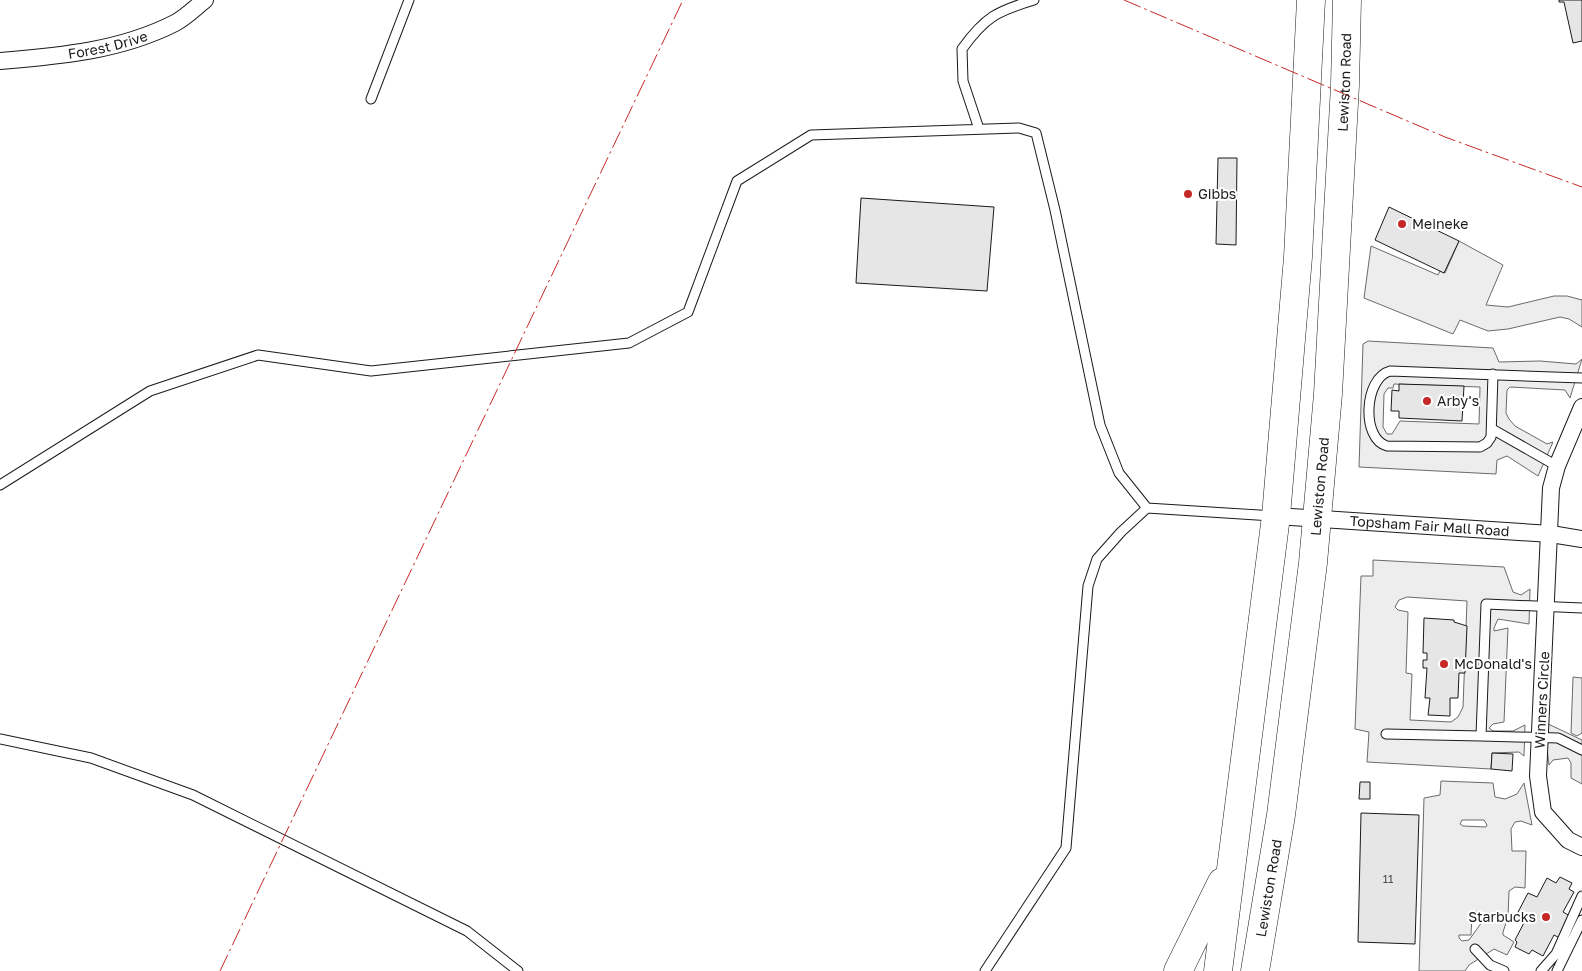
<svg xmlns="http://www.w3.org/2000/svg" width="1582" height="971" font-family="'Golos Text',sans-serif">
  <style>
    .built { fill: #ededed; stroke: #6a6a6a; fill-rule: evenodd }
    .building { fill: #e6e6e6; stroke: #1a1a1a }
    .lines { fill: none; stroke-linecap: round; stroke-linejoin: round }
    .lane-casing { stroke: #1a1a1a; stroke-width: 11 }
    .street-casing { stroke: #1a1a1a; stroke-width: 18 }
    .highway-casing { stroke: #1a1a1a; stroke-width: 29 }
    .lane { stroke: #fff; stroke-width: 9 }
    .street { stroke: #fff; stroke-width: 16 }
    .highway { stroke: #fff; stroke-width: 28 }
    .power { stroke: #c62828; stroke-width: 1; stroke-dasharray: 18 4 2.5 4; stroke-linecap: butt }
    .poi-dot { fill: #c62828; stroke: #fff; stroke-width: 2 }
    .labels { text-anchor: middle; stroke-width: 4; stroke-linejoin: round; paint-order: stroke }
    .number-label { font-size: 11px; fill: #4d4d4d }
    .street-label { font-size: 14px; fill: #1a1a1a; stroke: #fff }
    .poi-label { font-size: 14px; fill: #1a1a1a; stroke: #fff; text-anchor: start }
  </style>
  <rect width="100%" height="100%" fill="#fff"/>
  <!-- built -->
  <path class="built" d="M1459,241L1503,265L1486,305L1508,307L1554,296H1567L1582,300V327L1569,319L1560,317L1508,329L1488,331L1460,320L1453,334L1364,298L1371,246L1438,275L1440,271L1445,273Z
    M1368,341L1493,348L1499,362L1540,361L1576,364L1582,359L1570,398L1565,390L1510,387L1507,390L1506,413L1509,419L1515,426L1547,444L1553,442L1538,476L1507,456L1497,460L1496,474L1359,467L1363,344ZM1394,384L1480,387L1479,424L1400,421L1392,434H1387L1383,427L1384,394L1388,388H1393Z
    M1373,560L1504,567L1513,592L1521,595L1530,589L1529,624L1498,619L1494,628V631L1508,628L1504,722L1493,724L1489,728L1493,731H1513L1525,725L1524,756L1519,752L1492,753L1491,769L1367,762L1369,732L1355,729L1361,576H1373ZM1407,597L1467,601L1463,707L1458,717L1451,722L1410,720L1412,674L1406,673L1408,612L1398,610L1395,607L1399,600Z
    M1573,677L1582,678V733L1577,736L1571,733Z
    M1544,722L1582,740V784L1571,778V763L1568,758L1553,760L1549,765Z
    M1441,781L1493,783L1495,797L1505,799L1517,794L1524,783L1532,825L1521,821L1515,822L1511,829L1512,851H1526L1525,888L1515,887L1509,891L1508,917L1503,932V935L1514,942L1507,955L1494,949L1469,965L1465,971H1419L1424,798L1440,795ZM1462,820H1484L1487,825L1486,827L1463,826L1460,824ZM1476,911L1483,915L1482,922L1469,940L1462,941L1459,938V935H1471L1472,914Z"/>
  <!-- building -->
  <path class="building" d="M1559,0H1582V41L1573,43L1564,2H1559Z
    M1218,158H1237L1236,245L1216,244Z
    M861,198L994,207L987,291L856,283Z
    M1389,207L1459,241L1444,273L1375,240Z
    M1399,384L1464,386L1462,421L1399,418V411H1391L1392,390L1399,391Z
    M1424,618L1454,620V622L1467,626L1465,673H1459L1458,698H1450V716L1428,715L1430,698H1425L1427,668H1423V660H1427V653H1423Z
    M1492,753L1513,754L1512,771L1491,769Z
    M1360,782H1370V799H1359Z
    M1361,813L1419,815L1415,944L1358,942Z
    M1560,877L1572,883L1569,889L1574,892L1563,912L1582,923L1571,944L1554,935L1543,956L1532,950L1529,954L1515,947L1517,942L1515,940L1526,919L1517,914L1528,893L1537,897L1547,878L1556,883Z"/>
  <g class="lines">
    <!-- lane casing -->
    <g class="lane-casing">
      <path id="lane" d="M371,99L409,0
        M979,129L963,81L962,49C985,17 997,11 1034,0
        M1493,374L1491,437L1487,443L1480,447L1387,446C1361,439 1364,378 1390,371L1582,378
        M1492,429L1557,466
        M0,485L150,391L258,355L371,371L629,343L688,312L737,181L811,135L1019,128L1036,133L1055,210L1100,425L1119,473L1147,508L1121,532L1097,559L1088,586L1066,848L985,971
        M1147,508L1274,516
        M1386,734L1481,736L1486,604L1582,608
        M1481,736L1558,738L1582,750
        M0,739L91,758L193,795L467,931L518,971
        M1475,949L1490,965L1504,971
        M1541,971L1556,954L1582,896
        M1557,971L1582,920"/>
    </g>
    <!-- street casing -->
    <g class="street-casing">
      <g id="street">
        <path id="s1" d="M0,61C60,56 120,51 175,23C185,18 195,8 205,0"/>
        <path d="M1582,407L1557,466L1551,488L1538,776L1543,812L1568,840L1582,847"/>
        <path id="s2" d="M1276,516L1551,534L1582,539"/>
      </g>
    </g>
    <!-- highway casing -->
    <g class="highway-casing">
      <g id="highway">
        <path d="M1178,971L1222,882"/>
        <path d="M1218,971L1276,516L1298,257L1311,0"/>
        <path id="s3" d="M1255,971L1281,815L1313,563L1328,394L1345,85L1347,0"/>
      </g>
    </g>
    <!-- lane -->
    <use href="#lane" class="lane"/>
    <!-- street -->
    <use href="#street" class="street"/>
    <!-- highway -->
    <use href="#highway" class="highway"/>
    <!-- power -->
    <path class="power" d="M1124,0L1445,137L1582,187
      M220,971L683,0"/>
  </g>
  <!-- markers -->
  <g class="poi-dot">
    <circle cx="1188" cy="194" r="5"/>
    <circle cx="1402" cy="224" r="5"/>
    <circle cx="1427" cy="401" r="5"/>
    <circle cx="1444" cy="664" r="5"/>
    <circle cx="1546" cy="917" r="5"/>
  </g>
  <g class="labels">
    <!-- number labels -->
    <g class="number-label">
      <text x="1388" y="883">11</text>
    </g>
    <!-- street labels -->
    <g class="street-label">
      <text dy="5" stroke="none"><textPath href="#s1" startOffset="109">Forest Drive</textPath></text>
      <text dy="5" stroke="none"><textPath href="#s3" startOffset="894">Lewiston Road</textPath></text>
      <text dy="5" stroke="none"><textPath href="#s3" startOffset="489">Lewiston Road</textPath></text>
      <text dy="5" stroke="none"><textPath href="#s2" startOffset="154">Topsham Fair Mall Road</textPath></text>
      <text transform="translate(1542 700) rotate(-87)" y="5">Winners Circle</text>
      <text dy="5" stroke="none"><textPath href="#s3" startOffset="84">Lewiston Road</textPath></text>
    </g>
    <!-- poi labels -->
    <g class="poi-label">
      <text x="1198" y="199">Gibbs</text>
      <text x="1412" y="229">Meineke</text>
      <text x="1437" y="406">Arby's</text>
      <text x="1454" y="669">McDonald's</text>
      <text x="1536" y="922" text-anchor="end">Starbucks</text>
    </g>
  </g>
</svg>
